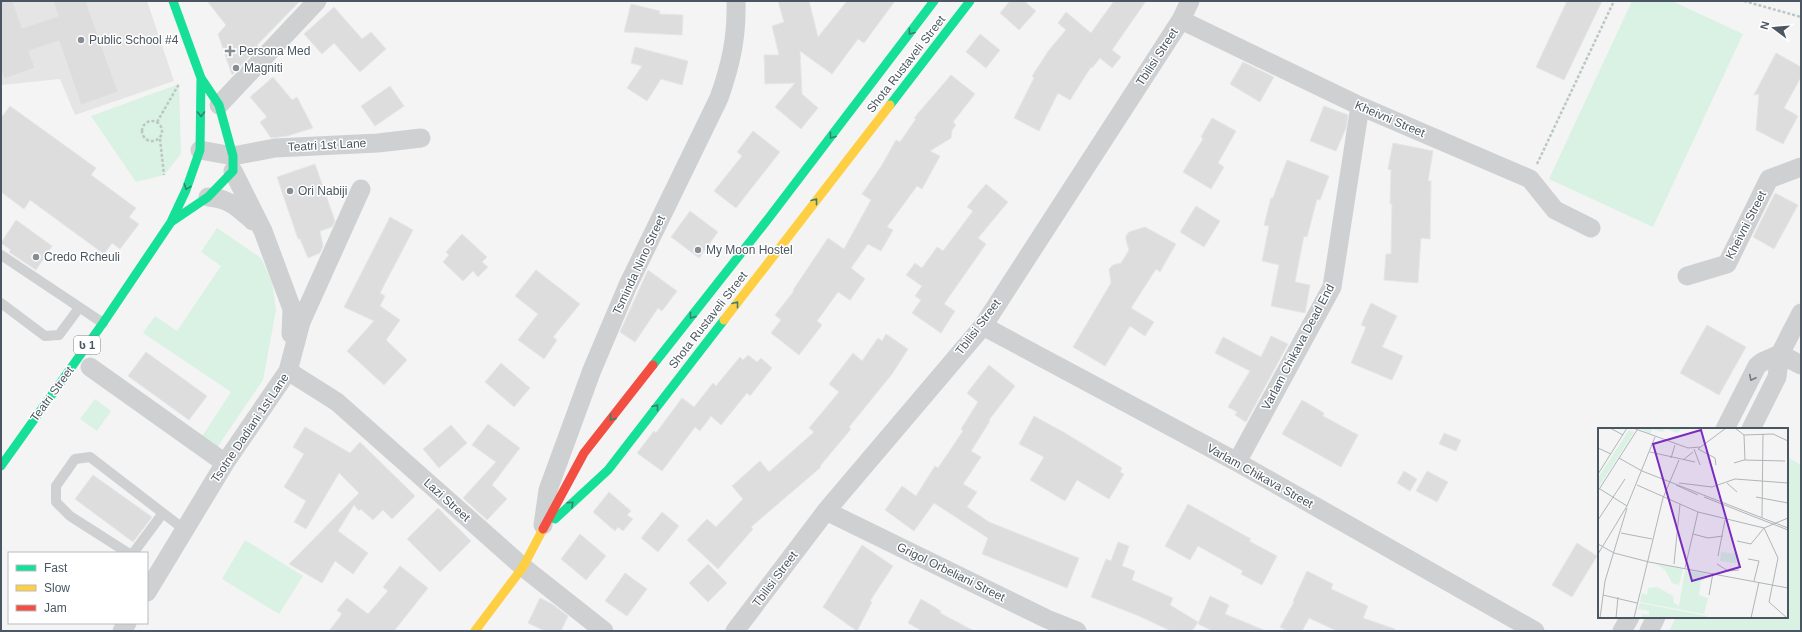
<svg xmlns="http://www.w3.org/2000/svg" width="1802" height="632" font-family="Helvetica,'Noto Sans Georgian',sans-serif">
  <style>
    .education { fill: #e6e5e6 }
    .green { fill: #d9f2e3 }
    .building { fill: #ddddde; stroke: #e5e6e7 }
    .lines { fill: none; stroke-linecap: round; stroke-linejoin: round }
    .path { stroke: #bcc7c4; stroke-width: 2.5; stroke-dasharray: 3 2; stroke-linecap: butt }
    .lane { stroke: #ced0d2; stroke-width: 10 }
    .street { stroke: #ced0d2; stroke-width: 19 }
    .fast { stroke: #16e098; stroke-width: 9 }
    .slow { stroke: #ffcf43; stroke-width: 9 }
    .jam { stroke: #f24e42; stroke-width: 9 }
    .oneway { stroke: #3a7f72 }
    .oneway2 { stroke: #727b83 }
    .poi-dot { fill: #868d94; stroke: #fff; stroke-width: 1.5 }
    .labels { text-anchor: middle; stroke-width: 3; stroke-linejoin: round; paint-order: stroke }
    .shield { fill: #fff; stroke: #808990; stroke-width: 1 }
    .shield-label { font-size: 11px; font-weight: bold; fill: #4a5661 }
    .poi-label { font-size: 12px; fill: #4a5661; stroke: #fff; text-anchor: start }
    .street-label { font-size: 12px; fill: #4a5661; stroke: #fff }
    .inset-road { fill: none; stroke: #b0b5b9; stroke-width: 1 }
    .view { fill: #7b2cbf; fill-opacity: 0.15; stroke: #7b2cbf; stroke-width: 2 }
    .inset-edge { fill: none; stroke: #4a5661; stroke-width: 2 }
  </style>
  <rect width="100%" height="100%" fill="#f4f4f4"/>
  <!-- education -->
  <path class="education" d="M1,1H147L174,81L75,115L60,79L1,85Z"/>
  <!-- green -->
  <path class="green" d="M1632,1H1672L1743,34L1653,227L1549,179Z
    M179,84L181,154L164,175L136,182L91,116Z
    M217,228L261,258L272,282L276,310L263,380L216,449L201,438L231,392L143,333L155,316L177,331L221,266L201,252Z
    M95,399L111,411L97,431L80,419Z
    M1787,457L1801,465V631H1669L1676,617H1787Z
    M245,540L303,576L279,614L222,579Z"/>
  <!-- building -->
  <path class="building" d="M1,1H13L22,28L58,16L53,1H86L118,92L81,105L59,41L29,51L35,68L4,79L1,70Z
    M207,1H300L257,45L259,47L232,75L218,34L226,25Z
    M778,1H809L818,37L847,1H895L864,43L858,39L832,74L800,51L802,94L818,108L801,129L775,107L795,83L765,84L764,55H779L772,26L784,22Z
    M1010,1H1024L1036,11L1019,30L1000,13Z
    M1114,1H1146L1112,50L1121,57L1112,68L1100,58L1092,68L1091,67L1070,100L1058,93L1039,131L1014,118L1034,78L1032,76L1049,50L1066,30L1058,23L1066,12L1091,33Z
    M1567,1H1602L1564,80L1536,67Z
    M631,4L660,11L659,14L683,15L682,35L624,32Z
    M334,7L362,39L371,32L386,49L360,72L334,43L322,54L304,34Z
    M980,34L1000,50L986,68L966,52Z
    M635,47L688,61L682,85L661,79L647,101L627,88L642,66L631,63Z
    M1776,53L1801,67V77L1784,108L1798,116L1783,144L1756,130L1759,94L1754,95Z
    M1243,62L1274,77L1260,102L1230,84Z
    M951,75L975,94L953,122L956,125L952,130L951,138L930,151L940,156L922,189L917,186L887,227L893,230L881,251L868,244L851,268L865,279L850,300L838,292L817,321L822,325L799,355L771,333L781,320L775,315L794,291L793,290L828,238L844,249L871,200L862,194L882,165L896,140L900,142L916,119L914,118Z
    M273,77L292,100L297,97L313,128L287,136L271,138L260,122L267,117L250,97Z
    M390,86L404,106L375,126L361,106Z
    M10,106L96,168L91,175L136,208L129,217L139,224L120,249L112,243L104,254L30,200L24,209L1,192V118Z
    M1324,106L1348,115L1346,128L1336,151L1310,141Z
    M1212,118L1236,131L1218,163L1224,167L1211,189L1183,172L1203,139L1201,137Z
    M753,131L780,152L736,208L714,191L742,156L737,152Z
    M1393,143L1433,151L1428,181H1431L1430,239L1421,238L1418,283L1384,280L1386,254H1391L1392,204H1390L1391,170L1388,169Z
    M1287,160L1329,176L1320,200L1317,199L1307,237L1304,236L1295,282L1310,285L1305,313L1271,306L1279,265L1262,261L1269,226L1264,225L1271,198H1273Z
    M315,164L335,221L332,227L320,231L323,246L320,253L308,258L300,239H298L277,177Z
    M986,184L1008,202L978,238L986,244L944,304L955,311L941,333L912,313L921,300L915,296L922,286L906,275L915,263L922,268L937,247L943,251L973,211L967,207Z
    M1775,193L1798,205L1774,249L1753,237Z
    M1196,206L1220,221L1204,247L1180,232Z
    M690,211L718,232L699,258L671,237Z
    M390,217L413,230L380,293L385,296L380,306L400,320L386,340L407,360L384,385L347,351L374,321L344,307Z
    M16,220L52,246L36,270L9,252L11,250L1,243Z
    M1145,227L1176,244L1160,272L1156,269L1131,308L1154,322L1145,336L1130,326L1105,366L1073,347L1111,283L1109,269L1113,265L1121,263L1129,250L1126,240V236L1129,232Z
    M462,234L487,257L482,262L488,267L478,277L473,271L463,281L443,262L449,255L446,252Z
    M536,270L580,304L553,337L557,340L544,359L518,340L538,314L515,296Z
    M648,270L677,291L662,311L658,308L635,342L620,332Z
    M1371,303L1397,316L1382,347L1403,356L1392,380L1351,363L1366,327L1361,325Z
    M1707,325L1746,347L1719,395L1680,373Z
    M886,334L908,349L892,374L849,427L851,429L820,466L821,467L751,527L753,529L718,569L687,540L707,519L716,527L743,499L732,486L760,461L769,472L814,432L809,428L839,392L829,384L853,353L862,361L878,338L882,341Z
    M1271,336L1288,344L1246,422L1235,415L1237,412L1228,407L1250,371L1215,353L1223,337L1261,357Z
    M146,352L207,396L189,420L128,376Z
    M748,355L757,362L761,358L772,368L750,396L747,393L721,425L711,416L700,431L695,427L662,471L637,453L654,431L656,433L682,398L694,407L713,383L716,386L740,357L743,360Z
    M501,363L530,388L514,407L485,382Z
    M989,365L1015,386L989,420L990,421L971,451L981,457L963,484L977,492L967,507L989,522L1079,558L1067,588L982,554L988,538L934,503L914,531L885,510L902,486L916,496L935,466L938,468L963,431L961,429L978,402L967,393Z
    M1302,400L1324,413L1323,416L1358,435L1341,467L1282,434Z
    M1034,416L1065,433L1122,468L1120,472L1124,474L1109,499L1077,480L1065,501L1030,480L1044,457L1019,444Z
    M488,424L520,448L492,485L507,499L487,520L463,498L496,462L472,445Z
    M451,425L467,443L439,468L423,449Z
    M305,427L350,453L360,442L415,496L392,519L383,510L373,520L361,509L359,511L354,505L338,531L368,553L353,574L335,561L322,583L289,564L359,493L339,473L306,529L294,522L306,501L284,487L304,454L293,447Z
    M1444,433L1461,440L1456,451L1439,444Z
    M1404,471L1417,479L1410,491L1397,483Z
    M1427,471L1448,482L1437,502L1416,491Z
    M93,475L152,517L133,542L75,499Z
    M609,492L631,511L627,515L633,519L623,531L618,527L615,531L593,512Z
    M1188,504L1251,539L1249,541L1277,556L1262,585L1241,574L1243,571L1198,546L1190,560L1165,546Z
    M438,508L471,541L440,572L407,539Z
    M662,512L679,526L658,552L641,538Z
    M580,534L606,556L586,580L561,559Z
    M1118,542L1129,546L1122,566L1135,571L1132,580L1173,598L1170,605L1198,622L1192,631H1171L1139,616L1091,597L1106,559L1111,561Z
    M1577,543L1597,556L1572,597L1552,585Z
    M862,545L893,566L870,601L872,602L857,631L823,607Z
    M708,564L727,583L708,602L689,583Z
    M400,566L428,588L394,631H329L342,614L337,610L347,598L368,614L388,591L383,587Z
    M1307,571L1333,584L1331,589L1368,606L1363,618L1395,629V631H1337L1309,618L1302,631H1287L1280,627L1294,602L1293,601Z
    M625,573L647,589L627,616L605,601Z
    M1210,596L1229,605L1225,614L1266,631H1213L1198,624Z
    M540,598L552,604L568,616L561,631H545L528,623Z
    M921,599L941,611L940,613L974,631H922L908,623Z"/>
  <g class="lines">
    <!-- path -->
    <path class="path" d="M1744,1L1801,17
      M142 131a10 10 0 1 1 20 0a10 10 0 1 1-20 0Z
      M157,122L179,84
      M160,139L164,175
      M1537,164L1614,1"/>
    <!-- lane -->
    <path class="lane" d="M1,255L103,323
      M1,303L45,336L59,335L79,308
      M128,553L70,516L56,502V486L75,459L90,457L185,530
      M131,553L134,552L163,513"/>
    <!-- street -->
    <path class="street" d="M1181,20L1360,106L1530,179L1555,210L1591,228
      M219,105L317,1
      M200,150L233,156L275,148L378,143L421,138
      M233,171L263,231L292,309L291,334
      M208,197C230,199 237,207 253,221
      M1687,276L1727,264L1769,179L1801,167
      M983,326L1237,462L1535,631
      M1780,354L1801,365
      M90,367L225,463
      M288,371L337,402L523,567L604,631
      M1725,429L1757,366L1762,362L1780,354
      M1751,429L1777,377L1780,354L1801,313
      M1237,462L1332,287L1360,106
      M826,511L1047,619L1077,631
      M543,525L548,490L592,370L628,285L719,98C731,64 737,37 736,1
      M147,592L225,463L288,371L301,322L361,189
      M122,631L127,623
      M735,631L826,511L983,326L1181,20L1190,1
      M1622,631L1630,617
      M1649,631L1656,617"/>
    <!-- fast -->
    <path class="fast" d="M890,105L970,1
      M171,222L208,197L233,171V156L219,105L201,78L173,1
      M653,365L768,219L934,1
      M1,466L103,323L171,222L186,190L200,150L201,78
      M555,519L608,470L724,320"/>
    <!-- slow -->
    <path class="slow" d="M724,320L890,105
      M475,631L523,567L543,529"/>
    <!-- jam -->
    <path class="jam" d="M543,529L584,453L653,365"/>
  </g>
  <!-- one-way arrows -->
  <defs><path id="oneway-chevron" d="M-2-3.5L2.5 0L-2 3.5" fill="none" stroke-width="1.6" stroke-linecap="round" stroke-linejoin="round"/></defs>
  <g class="oneway">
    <use href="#oneway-chevron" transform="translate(911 32) rotate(127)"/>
    <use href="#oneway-chevron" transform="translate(201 114) rotate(90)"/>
    <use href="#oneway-chevron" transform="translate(832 136) rotate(127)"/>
    <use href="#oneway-chevron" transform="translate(187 187) rotate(111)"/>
    <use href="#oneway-chevron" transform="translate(815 201) rotate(-52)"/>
    <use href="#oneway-chevron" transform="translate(736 304) rotate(-52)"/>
    <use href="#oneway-chevron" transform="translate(692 316) rotate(128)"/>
    <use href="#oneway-chevron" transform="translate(656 407) rotate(-52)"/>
    <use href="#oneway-chevron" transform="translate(612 418) rotate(128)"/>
    <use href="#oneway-chevron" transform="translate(571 504) rotate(-43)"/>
  </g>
  <use class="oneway2" href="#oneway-chevron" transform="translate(1752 378) rotate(117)"/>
  <!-- markers -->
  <g class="poi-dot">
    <circle cx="81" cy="40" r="4"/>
    <path d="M228 45h4v4h4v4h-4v4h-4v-4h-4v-4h4z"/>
    <circle cx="236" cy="68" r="4"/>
    <circle cx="290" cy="191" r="4"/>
    <circle cx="698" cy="250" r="4"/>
    <circle cx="36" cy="257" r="4"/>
  </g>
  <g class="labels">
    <!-- shield labels -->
    <rect class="shield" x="74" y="336" width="26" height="18" rx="3"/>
    <g class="shield-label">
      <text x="87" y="349">ს 1</text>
    </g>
    <!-- poi labels -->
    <g class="poi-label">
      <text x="89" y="44">Public School #4</text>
      <text x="239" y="55">Persona Med</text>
      <text x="244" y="72">Magniti</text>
      <text x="298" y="195">Ori Nabiji</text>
      <text x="706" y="254">My Moon Hostel</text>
      <text x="44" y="261">Credo Rcheuli</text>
    </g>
    <!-- street labels -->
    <g class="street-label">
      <text transform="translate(1157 57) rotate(-57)" y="4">Tbilisi Street</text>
      <text transform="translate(906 64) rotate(-52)" y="4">Shota Rustaveli Street</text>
      <text transform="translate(1390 119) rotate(23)" y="4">Kheivni Street</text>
      <text transform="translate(327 145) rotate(-3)" y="4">Teatri 1st Lane</text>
      <text transform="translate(1746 225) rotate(-63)" y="4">Kheivni Street</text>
      <text transform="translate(639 265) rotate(-65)" y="4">Tsminda Nino Street</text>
      <text transform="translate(708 320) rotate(-52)" y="4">Shota Rustaveli Street</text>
      <text transform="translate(978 327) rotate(-53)" y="4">Tbilisi Street</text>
      <text transform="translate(1298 347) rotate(-62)" y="4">Varlam Chikava Dead End</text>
      <text transform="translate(52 394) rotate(-54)" y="4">Teatri Street</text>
      <text transform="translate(250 428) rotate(-56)" y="4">Tsotne Dadiani 1st Lane</text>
      <text transform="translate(1260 476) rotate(29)" y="4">Varlam Chikava Street</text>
      <text transform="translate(447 500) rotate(42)" y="4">Lazi Street</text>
      <text transform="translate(951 572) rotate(26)" y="4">Grigol Orbeliani Street</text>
      <text transform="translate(775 579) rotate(-53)" y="4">Tbilisi Street</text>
    </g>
  </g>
  <!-- overview -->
  <g transform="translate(1598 428)">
    <rect width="190" height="190" fill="#f4f4f4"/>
    <path d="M41,0H81L83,2L79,5L68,1L64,4L54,1L52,6ZM31,2L36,4L0,60V50ZM123,124L140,126L138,135L122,133ZM58,136L85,141L81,157L74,155L67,142ZM87,142L108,146L106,153H103L101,167L110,170L106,186L42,174L44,165L49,167L50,160L59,159L75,168L76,175L81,178ZM42,175L109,188V190H43L44,186L51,187V183L40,181Z" fill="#d9f2e3"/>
    <path class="inset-road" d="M12,0L25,7M35,0L90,20L102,19M137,0L146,7L175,6L190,13M146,7L147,32M0,20L13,26M96,21L102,37M100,21L117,30L118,37M100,21L128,0M52,24L97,34M21,30L44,43M73,30L77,17M85,32L95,24M136,35L146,32L187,33M44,43L190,100M0,46L29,0M81,55L114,59L137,51L190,55M129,55L139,64M39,57L100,84L166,100M78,57L100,67M2,61L29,78M0,63L39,2M106,69L190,102M158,69L190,75M164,90L165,6M0,92L27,51M166,100L180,130L171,174L189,190M23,105L54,111M95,106L110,110L125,108M139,113L153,116L166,100L190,90M0,116L16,125L51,134L190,160M0,126L29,78L57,9M120,128L127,92M150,131L161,133L156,153M76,136L82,76M119,136L130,143L141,142M87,140L100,84M5,167L39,175M111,167L115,145M2,190L7,153L29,80M18,190L20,169M36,190L65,70L81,32M153,190L161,154"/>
    <path class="view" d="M103,2L142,139L94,153L55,16Z"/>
    <rect width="190" height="190" class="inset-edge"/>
  </g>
  <!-- border -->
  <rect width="1802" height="632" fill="none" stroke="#4a5661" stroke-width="4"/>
  <!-- legend -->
  <rect x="8" y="552" width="140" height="72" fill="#ffffff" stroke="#b7bbc0"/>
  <rect x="16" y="565" width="20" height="6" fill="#16e098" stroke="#b7bbc0"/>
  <text x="44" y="572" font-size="12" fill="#4a5661">Fast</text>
  <rect x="16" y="585" width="20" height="6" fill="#ffcf43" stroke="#b7bbc0"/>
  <text x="44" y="592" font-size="12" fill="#4a5661">Slow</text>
  <rect x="16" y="605" width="20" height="6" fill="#f24e42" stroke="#b7bbc0"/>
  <text x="44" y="612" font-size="12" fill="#4a5661">Jam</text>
  <!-- north arrow -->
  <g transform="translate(1774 28) rotate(286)" stroke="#ffffff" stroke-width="3" paint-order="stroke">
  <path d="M0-3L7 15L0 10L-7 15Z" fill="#4a5661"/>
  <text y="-6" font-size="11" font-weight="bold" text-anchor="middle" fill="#4a5661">N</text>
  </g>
</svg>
